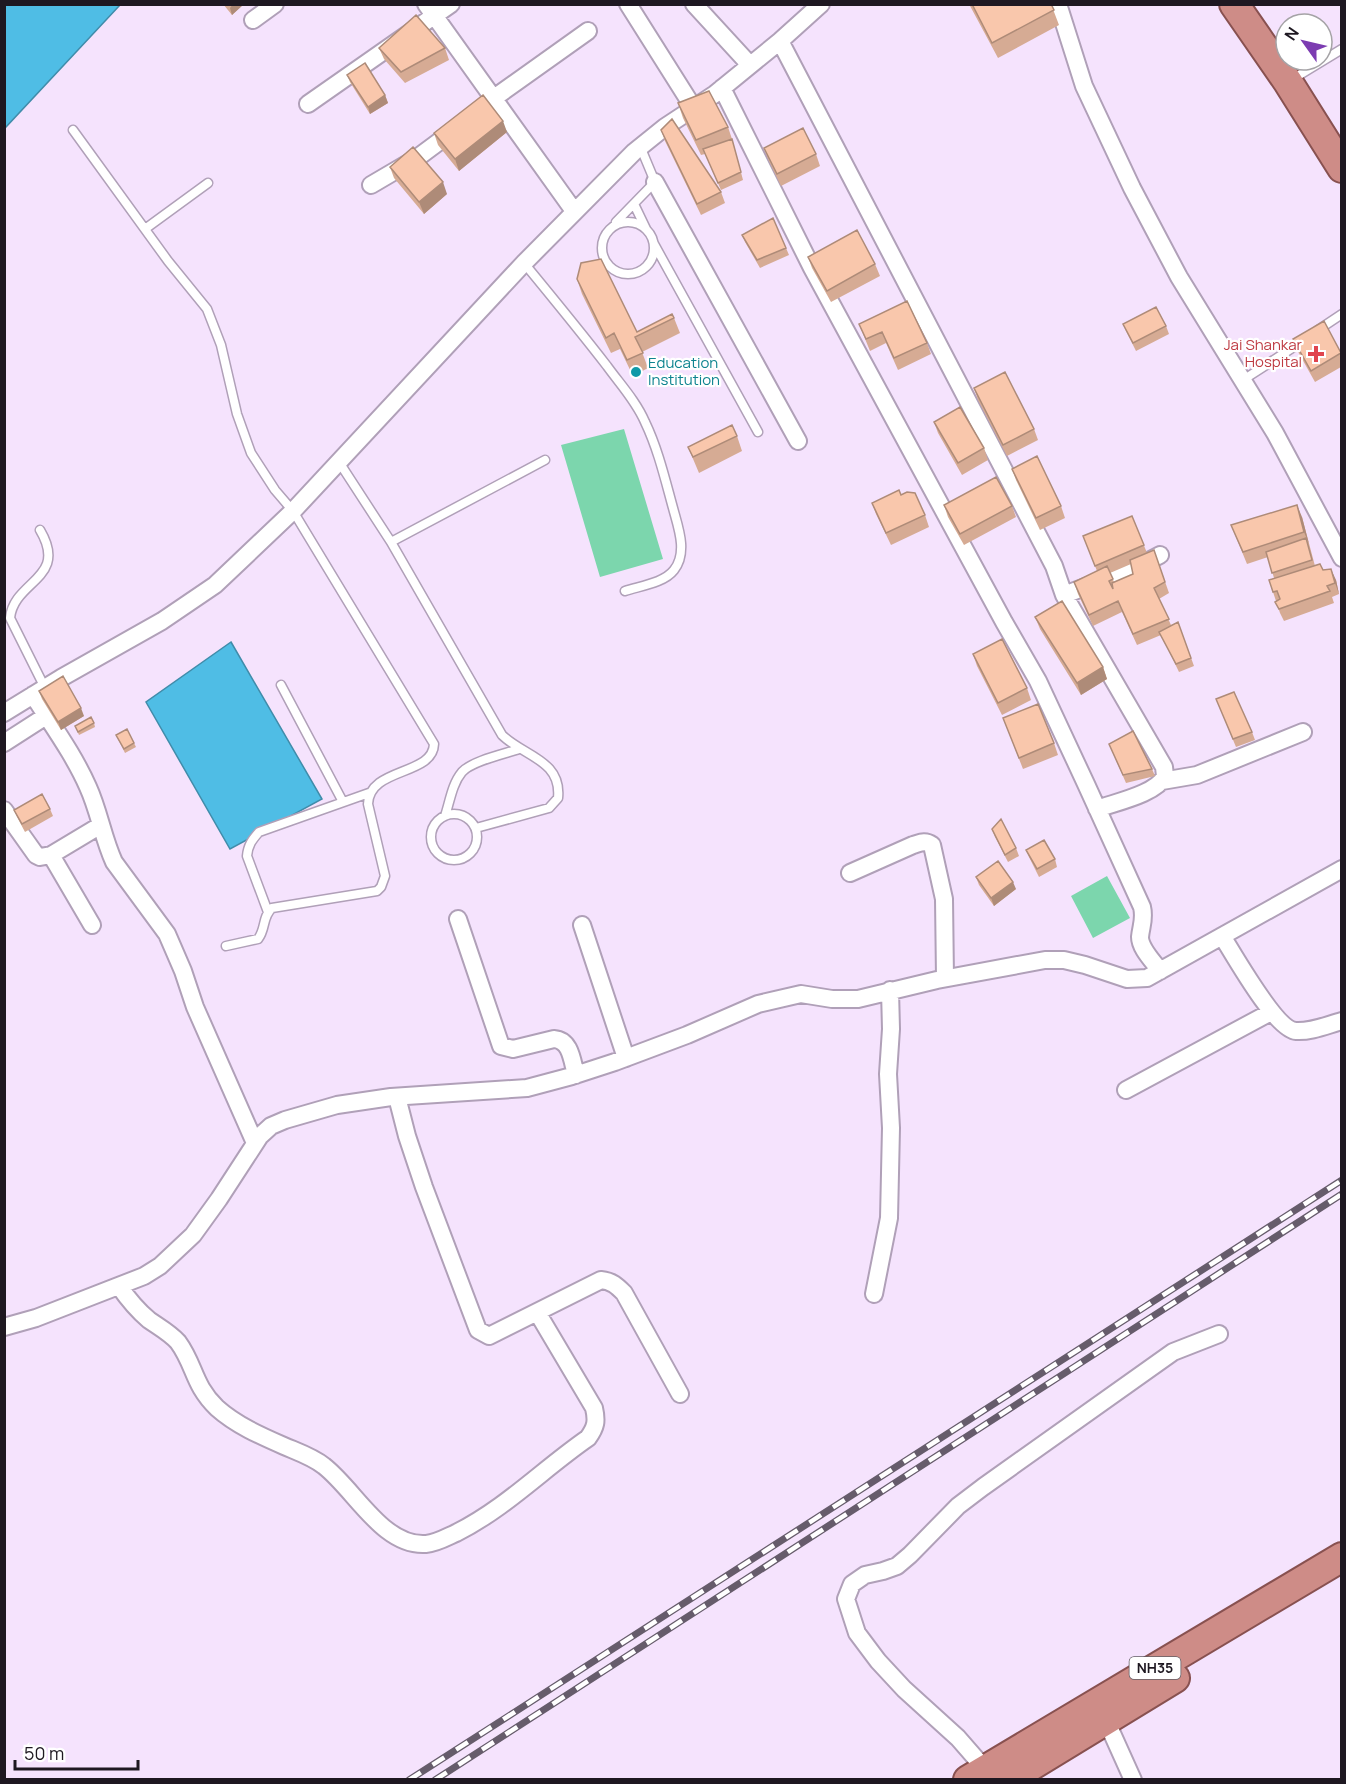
<svg xmlns="http://www.w3.org/2000/svg" width="1346" height="1784" font-family="Manrope,sans-serif">
  <style>
    .green { fill: #7cd6ad }
    .water { fill: #4fbde5; stroke: #408caa; stroke-width: 1.5 }
    .lines { fill: none; stroke-linecap: round; stroke-linejoin: round }
    .service-casing { stroke: #b0a0b8; stroke-width: 11 }
    .minor-casing { stroke: #b0a0b8; stroke-width: 20 }
    .trunk-casing { stroke: #885150; stroke-width: 32 }
    .service { stroke: #fff; stroke-width: 8 }
    .minor { stroke: #fff; stroke-width: 16 }
    .trunk { stroke: #ce8c87; stroke-width: 28 }
    .rail-casing { stroke: #665c6b; stroke-width: 7 }
    .rail { stroke: #fff; stroke-width: 4.5; stroke-dasharray: 14; stroke-linecap: butt }
    .wall { fill: #d6ab94; fill-rule: evenodd }
    .shaded-wall { fill: #ae8b78 }
    .building { fill: #f9c7ac; stroke: #ae8b78; stroke-width: 1.5 }
    .health-dot { fill: #e0444e; stroke: #fff; stroke-width: 2 }
    .culture-dot { fill: #0f9aa8; stroke: #fff; stroke-width: 2 }
    .labels { text-anchor: middle; stroke-width: 4.5; stroke-linejoin: round; paint-order: stroke }
    .shield { fill: #fff; stroke: #625d64; stroke-width: 1.5 }
    .shield-label { font-size: 14px; font-weight: bold; fill: #1e1821 }
    .health-label { font-size: 15px; fill: #be3a42; stroke: #fff; text-anchor: end }
    .culture-label { font-size: 15px; fill: #0d838f; stroke: #fff; text-anchor: start }
  </style>
  <rect width="100%" height="100%" fill="#f5e3fd"/>
  <!-- green -->
  <path class="green" d="M624,429L663,559L600,577L561,445Z
    M1107,876L1130,918L1093,938L1071,896Z"/>
  <!-- water -->
  <path class="water" d="M5,4L120,5L5,128L4,5Z
    M231,642L322,799L230,849L146,702Z"/>
  <g class="lines">
    <!-- service casing -->
    <g class="service-casing">
      <path id="service" d="M1291,80L1342,49
        M73,130L168,261L207,309L221,345L237,414L251,453L275,490L293,511L434,744C433,776 369,767 368,804L385,876L381,887L377,891L272,908C262,917 266,929 258,939L226,946
        M634,204L646,229
        M602 248a26 26 0 1 1 52 0a26 26 0 1 1-52 0Z
        M616,222L655,182L640,146
        M145,229L208,183
        M654,244L758,432
        M524,263C552,297 580,331 607,366C620,384 636,401 645,422C658,449 665,479 673,508C678,527 688,552 674,570C664,583 640,586 625,591
        M1318,330L1342,314
        M1243,380L1303,341
        M339,462L391,542L502,735C523,756 562,760 558,798L549,808L476,828
        M40,530C69,579 14,580 10,618L45,688
        M391,542L545,460
        M281,685L343,802
        M431 837a23 23 0 1 1 46 0a23 23 0 1 1-46 0Z
        M445,816C450,801 452,784 462,772C472,761 504,754 519,749
        M268,912L247,856C248,845 252,840 259,832L369,793"/>
    </g>
    <!-- minor casing -->
    <g class="minor-casing">
      <path id="minor" d="M426,4L574,211
        M628,4L693,107
        M694,4L750,65
        M1058,4L1084,86L1132,188L1179,277L1275,433L1342,558
        M253,20L275,4
        M780,41L1054,566L1064,595L1164,767L1165,776C1156,794 1116,802 1097,809
        M722,88L812,268L1004,622L1038,681L1086,784L1142,907C1145,919 1141,926 1140,937C1140,949 1154,962 1160,971
        M308,104L451,4
        M655,182L798,441
        M371,185L417,158L487,106L494,98L588,31
        M1064,595L1135,568L1160,555
        M33,695C52,725 74,755 88,787C99,811 103,838 114,862L167,934L183,971L195,1007L255,1143
        M4,713L61,678L162,621L215,585L293,511L524,263L634,152L665,127L715,94L780,41L821,4
        M4,743L46,716
        M1162,781L1197,775L1303,732
        M4,810L36,855L40,857L51,855L101,825
        M51,855L92,925
        M850,873L913,845C920,843 925,840 932,845L944,899L945,978
        M458,919L501,1046L513,1049L554,1039C571,1040 572,1061 576,1075
        M582,925L626,1058
        M1222,936C1234,955 1276,1030 1296,1031C1311,1032 1327,1025 1342,1021
        M1126,1090L1271,1012
        M397,1097L407,1136L424,1187L478,1330L489,1336L601,1280C612,1281 617,1286 624,1293L680,1394
        M119,1286C128,1299 137,1310 149,1320C159,1327 170,1333 178,1342C195,1365 193,1385 217,1408C236,1425 261,1436 284,1446C298,1452 313,1457 324,1466C355,1490 383,1547 426,1544C437,1543 447,1537 456,1533C506,1508 543,1469 588,1438C596,1427 597,1421 594,1408L537,1312
        M874,1294L889,1218L891,1128L888,1074L891,1029L890,990
        M4,1327L36,1318L144,1276L160,1266L193,1235L219,1199L260,1136L271,1126L285,1120L337,1105L391,1097L527,1088L572,1076L615,1062L687,1035L758,1004L801,994L832,999H858L937,980L1045,960H1064L1085,965L1127,979L1147,978L1342,869
        M1106,1720L1133,1780
        M985,1769L958,1738L904,1689L878,1661L857,1633L846,1599L852,1584L865,1575L883,1571L897,1566L910,1555L958,1506L983,1487L1173,1352L1219,1334"/>
    </g>
    <!-- trunk casing -->
    <g class="trunk-casing">
      <path id="trunk" d="M1234,4L1288,82L1342,168
        M968,1780L1342,1557
        M1008,1780L1175,1678"/>
    </g>
    <!-- service -->
    <use href="#service" class="service"/>
    <!-- minor -->
    <use href="#minor" class="minor"/>
    <!-- trunk -->
    <use href="#trunk" class="trunk"/>
    <!-- rail casing -->
    <g class="rail-casing">
      <path id="rail" d="M409,1780L1342,1180
        M435,1780L1342,1194"/>
    </g>
    <!-- rail -->
    <use href="#rail" class="rail"/>
  </g>
  <!-- wall -->
  <path class="wall" d="M223,4H244L232,15Z
    M969,4H1051L1059,25L998,58Z
    M379,48H445L449,60L405,83L384,59Z
    M347,75L385,95L388,103L370,114L350,82Z
    M678,103L728,127L733,142L743,180L721,190L705,154L701,155L683,118Z
    M661,130L721,192L725,203L701,215L665,141Z
    M507,132L459,171L438,145L434,133Z
    M764,148L816,154L820,166L781,186L768,159Z
    M390,167L447,194L424,214L394,178Z
    M742,235L786,248L789,255L760,268L745,242Z
    M808,257L875,264L880,276L831,302L812,268Z
    M577,279L637,332L674,318L680,333L642,352L648,368L633,376L620,349L611,353L582,294Z
    M859,324L927,343L931,354L898,370L886,343L870,351Z
    M1123,324L1166,326L1169,334L1136,351L1126,331Z
    M1293,339L1341,353V367L1315,382L1297,350Z
    M974,388L1034,429L1038,440L1007,456L978,400Z
    M934,422L984,448L988,460L962,475L938,433Z
    M737,436L742,451L699,473L688,447Z
    M1012,469L1061,506L1065,518L1040,530L1016,480Z
    M901,495L925,515L929,527L891,545L876,514L872,503Z
    M944,505L1012,506L1016,517L964,545L948,517Z
    M1132,516L1147,553L1154,550L1169,593L1159,599L1171,625L1178,622L1194,666L1179,672L1161,635L1137,645L1122,612L1093,626L1078,594L1074,582L1097,571L1083,536ZM1131,564L1133,574L1114,582L1110,573Z
    M1302,517L1315,566L1323,570L1336,580L1339,594L1332,597L1334,603L1284,621L1280,613L1269,580L1274,578L1268,557L1247,564L1231,525Z
    M1035,617L1103,667L1107,679L1081,695L1040,629Z
    M973,654L1027,688L1031,700L1002,715L977,666Z
    M39,691L84,716L61,730L42,699Z
    M1216,699L1252,732L1255,740L1236,747Z
    M1003,718L1054,743L1058,755L1023,769Z
    M94,723L95,727L79,735L75,726Z
    M116,735L134,743L136,747L125,753Z
    M1109,744L1152,769L1155,776L1126,783Z
    M50,809L53,816L25,832L17,817L14,810Z
    M992,829L1016,848L1019,856L1008,862L995,837Z
    M1026,850L1055,859L1057,867L1039,877L1029,857Z
    M976,877L1016,889L994,906L979,885Z"/>
  <!-- shaded-wall -->
  <path class="shaded-wall" d="M233,4H244L232,15L230,8Z
    M385,95L388,103L370,114L368,107Z
    M503,121L507,132L459,171L455,159Z
    M443,182L447,194L424,214L419,202Z
    M1297,505L1302,517L1309,544L1304,532Z
    M1331,569L1336,580L1339,594L1335,583Z
    M1103,667L1107,679L1081,695L1077,683Z
    M81,708L84,716L61,730L58,722Z
    M1013,882L1016,889L994,906L991,898Z"/>
  <!-- building -->
  <path class="building" d="M972,4H1051L1054,10L992,43Z
    M416,15L445,48L401,72L379,48Z
    M365,63L385,95L368,107L347,75Z
    M709,91L728,127L696,140L678,103Z
    M483,95L503,121L455,159L434,133Z
    M672,119L721,192L697,204L661,130Z
    M803,128L816,154L777,174L764,148Z
    M732,139L741,172L718,183L703,149Z
    M413,147L443,182L419,202L390,167Z
    M773,218L786,248L757,260L742,235Z
    M857,230L875,264L827,291L808,257Z
    M601,259L637,332L672,314L674,318L635,337L643,353L627,360L614,333L606,338L577,279L581,263Z
    M907,301L927,343L894,358L882,332L866,339L859,324Z
    M1156,307L1166,326L1133,343L1123,324Z
    M1324,321L1341,353L1311,371L1293,339Z
    M1005,372L1034,429L1003,445L974,388Z
    M960,407L984,448L958,463L934,422Z
    M732,425L737,436L693,457L688,447Z
    M1037,456L1061,506L1036,518L1012,469Z
    M996,477L1012,506L960,534L944,505Z
    M899,490L901,495L907,492L915,493L925,515L886,533L872,503Z
    M1297,505L1304,532L1243,552L1231,525Z
    M1132,516L1144,545L1095,566L1083,536Z
    M1306,538L1312,560L1272,573L1266,552Z
    M1154,550L1165,582L1154,588L1169,619L1133,634L1118,601L1089,615L1074,582L1107,566L1113,579L1109,581L1113,589L1112,583L1133,574L1130,560Z
    M1320,564L1323,570L1331,569L1335,583L1327,586L1330,591L1279,609L1275,602L1280,599L1277,591L1273,592L1269,580Z
    M1062,601L1103,667L1077,683L1035,617Z
    M1178,622L1191,658L1176,664L1159,632Z
    M1002,639L1027,688L998,703L973,654Z
    M63,676L81,708L58,722L39,691Z
    M1234,692L1252,732L1233,739L1216,699Z
    M1038,704L1054,743L1019,758L1003,718Z
    M91,717L94,723L78,732L75,726Z
    M127,729L134,743L124,749L116,735Z
    M1133,731L1152,769L1123,775L1109,744Z
    M42,794L50,809L22,824L14,810Z
    M1001,819L1016,848L1005,855L992,829Z
    M1044,840L1055,859L1037,869L1026,850Z
    M998,861L1013,882L991,898L976,877Z"/>
  <!-- markers -->
  <path class="health-dot" d="M1313 345h6v6h6v6h-6v6h-6v-6h-6v-6h6z"/>
  <circle class="culture-dot" cx="636" cy="372" r="6"/>
  <g class="labels">
    <!-- shield labels -->
    <rect class="shield" x="1129.5" y="1657" width="51" height="22" rx="4.5"/>
    <g class="shield-label">
      <text x="1155" y="1673">NH35</text>
    </g>
    <!-- health labels -->
    <g class="health-label">
      <text x="1302" y="350">Jai Shankar<tspan x="1302" dy="17">Hospital</tspan></text>
    </g>
    <!-- culture labels -->
    <g class="culture-label">
      <text x="648" y="368">Education<tspan x="648" dy="17">Institution</tspan></text>
    </g>
  </g>
  <!-- border -->
  <rect width="1346" height="1784" fill="none" stroke="#1e1821" stroke-width="12"/>
  <!-- north arrow -->
  <g transform="translate(1304 42) rotate(304)"><circle r="28" fill="#ffffff" stroke="#a5a3a6" stroke-width="1.5"/>
  <path d="M0-4.5L10 22L0 15L-10 22Z" fill="#7c3cb1"/>
  <text y="-9" font-size="16" font-weight="bold" text-anchor="middle" fill="#1e1821">N</text>
  </g>
  <!-- scale -->
  <path d="M15 1760v9h123v-9" fill="none" stroke="#1e1821" stroke-width="3"/>
  <text x="24" y="1760" font-size="18" fill="#1e1821" stroke="#ffffff" stroke-width="4.5" paint-order="stroke">50 m</text>
</svg>
